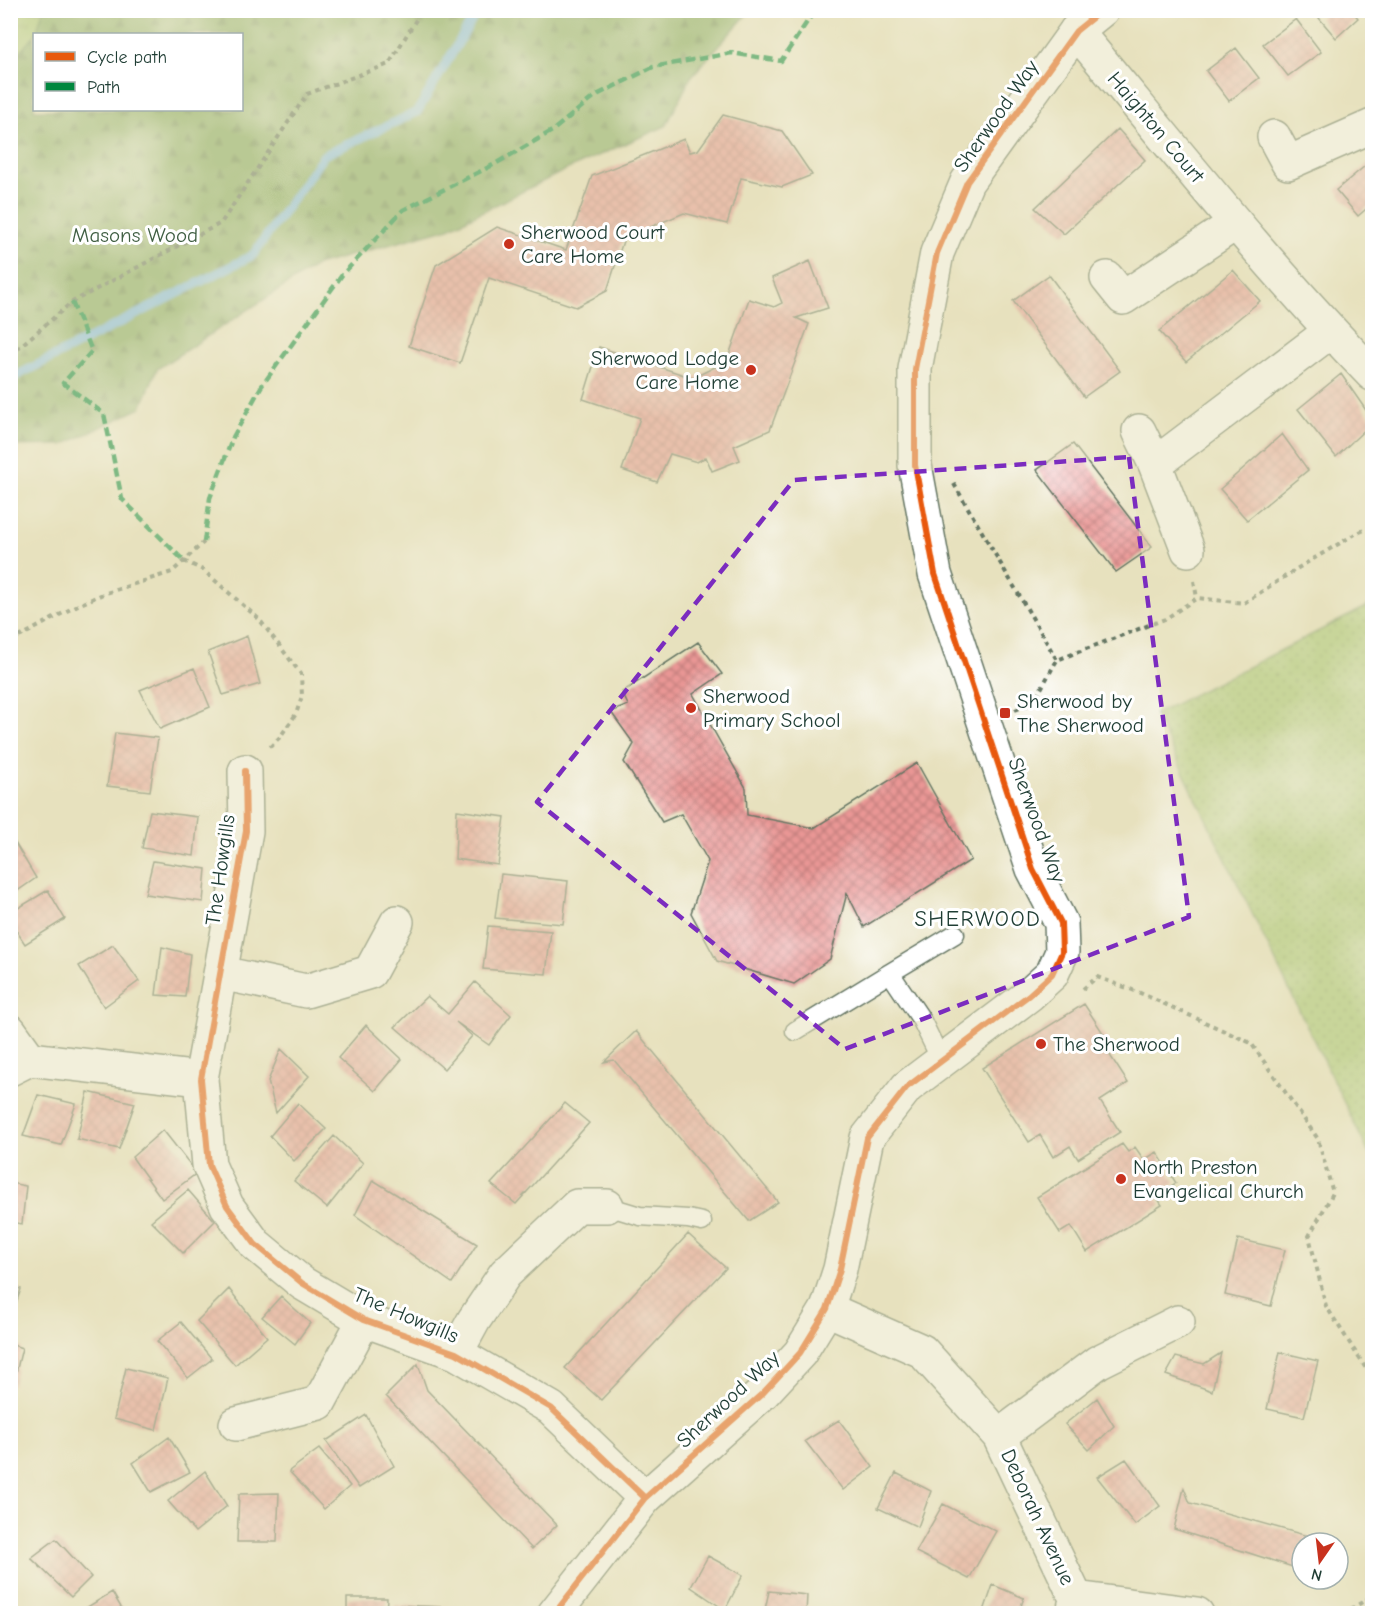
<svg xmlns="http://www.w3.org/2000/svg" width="1383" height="1624" font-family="'Comic Neue',sans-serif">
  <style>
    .grass { fill: url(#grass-tufts); stroke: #618252; stroke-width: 1.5 }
    .forest { fill: url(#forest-firs); stroke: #50744b; stroke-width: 1.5 }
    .park { fill: url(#park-dots); stroke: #618252; stroke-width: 1.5 }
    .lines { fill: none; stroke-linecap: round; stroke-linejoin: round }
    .stream { stroke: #7cbcf0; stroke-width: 9 }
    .building { fill: url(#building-cross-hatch) }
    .lane-casing { stroke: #657664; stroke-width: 21 }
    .street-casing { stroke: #657664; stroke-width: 36 }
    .secondary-casing { stroke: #657664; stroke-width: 36 }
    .path { stroke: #657664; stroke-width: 4; stroke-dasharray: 4.5 4.5; stroke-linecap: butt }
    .lane { stroke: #fff; stroke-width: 18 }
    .street { stroke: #fff; stroke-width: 33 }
    .secondary { stroke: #fff; stroke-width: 33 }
    .quiet { stroke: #00873e; stroke-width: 4.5; stroke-dasharray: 9 4.5; stroke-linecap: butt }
    .cycleway-casing { stroke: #fff; stroke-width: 10 }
    .cycleway { stroke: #e8590c; stroke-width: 6 }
    .marked { fill: none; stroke: #7b2cbf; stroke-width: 4.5; stroke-dasharray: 12 8; stroke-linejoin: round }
    .poi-dot { fill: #c8321e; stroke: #fff; stroke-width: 2 }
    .labels { text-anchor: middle; stroke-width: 6; stroke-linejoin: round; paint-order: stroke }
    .street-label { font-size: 21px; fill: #1f3d34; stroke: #fff }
    .poi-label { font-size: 21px; fill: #1f3d34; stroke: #fff; text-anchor: start }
    .park-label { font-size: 21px; fill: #405f43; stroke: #fff }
    .neighbourhood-label { font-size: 22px; letter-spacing: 1.5px; fill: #1f3d34; stroke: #fff }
  </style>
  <defs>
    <pattern id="grass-tufts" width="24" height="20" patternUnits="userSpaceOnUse" patternTransform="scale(1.5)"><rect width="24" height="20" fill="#a3c66f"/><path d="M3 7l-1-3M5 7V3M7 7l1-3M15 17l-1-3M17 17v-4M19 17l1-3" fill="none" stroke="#84a25c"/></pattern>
    <pattern id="forest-firs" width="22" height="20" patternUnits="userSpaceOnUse" patternTransform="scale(1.5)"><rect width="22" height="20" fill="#82ab62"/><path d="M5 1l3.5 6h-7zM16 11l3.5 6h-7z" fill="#6a8c52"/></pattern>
    <pattern id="park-dots" width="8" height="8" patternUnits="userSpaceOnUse" patternTransform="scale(1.5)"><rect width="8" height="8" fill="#a3c66f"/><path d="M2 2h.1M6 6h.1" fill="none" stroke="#84a25c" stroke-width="1.8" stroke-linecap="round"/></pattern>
    <pattern id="building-cross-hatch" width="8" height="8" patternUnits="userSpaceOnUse" patternTransform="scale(1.5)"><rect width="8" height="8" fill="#ea9795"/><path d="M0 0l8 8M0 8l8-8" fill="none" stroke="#bd7c7a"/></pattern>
  </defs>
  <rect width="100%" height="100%" fill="#fff"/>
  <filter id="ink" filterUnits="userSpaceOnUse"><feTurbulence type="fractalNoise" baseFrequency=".0167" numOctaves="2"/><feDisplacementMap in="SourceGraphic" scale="12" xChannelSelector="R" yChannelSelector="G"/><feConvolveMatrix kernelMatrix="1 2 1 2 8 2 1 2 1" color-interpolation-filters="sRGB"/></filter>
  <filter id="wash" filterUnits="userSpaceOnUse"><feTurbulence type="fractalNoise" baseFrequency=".008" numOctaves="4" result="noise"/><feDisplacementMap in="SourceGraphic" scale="24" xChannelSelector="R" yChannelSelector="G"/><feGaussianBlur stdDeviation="1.35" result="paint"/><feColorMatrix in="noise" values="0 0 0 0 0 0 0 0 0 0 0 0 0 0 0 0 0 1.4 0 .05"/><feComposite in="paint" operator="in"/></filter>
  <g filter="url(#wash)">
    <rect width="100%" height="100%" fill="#e7e1be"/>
    <!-- grass -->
    <path class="grass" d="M11,11H43L38,32L11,62Z"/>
    <!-- forest -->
    <path class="forest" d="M43,11V10L750,11L691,77L666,126L568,169L449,228L317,265L157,369L141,408L63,445L11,446V62L34,36V110H242V34H36Z"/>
    <!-- park -->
    <path class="park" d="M1372,604V1160L1155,714Z"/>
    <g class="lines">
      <!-- stream -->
      <path class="stream" d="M10,379L253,255L324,155L417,112L478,10"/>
    </g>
    <g id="blocks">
      <!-- building -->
      <path class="building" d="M1328,10H1351L1358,18L1336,38L1319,18Z
        M1296,19L1321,52L1288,76L1263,44Z
        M1236,48L1259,78L1229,101L1206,71Z
        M723,115L782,131L812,175L782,187L741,178L727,224L684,213L624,238L607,291L576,307L489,278L460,363L409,346L436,265L497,227L566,250L592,176L684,139L690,152L698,150Z
        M1118,129L1145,160L1064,234L1035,208Z
        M1371,161L1372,204L1358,216L1336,190Z
        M810,261L828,308L796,318L809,324L770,430L734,446L740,460L712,471L706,457L697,462L670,454L657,482L622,470L640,418L583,399L599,347L693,378L727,361L749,299L774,307L782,303L772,278Z
        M1233,270L1260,301L1186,362L1159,331Z
        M1049,275L1120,371L1084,397L1013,301Z
        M1341,374L1372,419V423L1336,457L1298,409Z
        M1282,434L1308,470L1247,520L1220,489Z
        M1073,444L1152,547L1116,572L1037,470Z
        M247,636L260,684L223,695L208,652Z
        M698,642L722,674L693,694L746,788L747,815L814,828L917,763L971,860L864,927L847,893L830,959L794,984L717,961L691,913L708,861L681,814L662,822L624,762L634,744L611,712L628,705L622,692Z
        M194,668L210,707L160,729L140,690Z
        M115,733L158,738L150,791L107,786Z
        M457,810L505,817L498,865L455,859Z
        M150,811L198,817L194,856L142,848Z
        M15,843L36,878L10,896V846Z
        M153,861L206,869L203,902L145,894Z
        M501,874L568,881L563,924L495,918Z
        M48,890L65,919L25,944L10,921V913Z
        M488,926L551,931L546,974L483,969Z
        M113,945L139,981L104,1007L79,966Z
        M162,947L190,954L185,997L156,995Z
        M475,982L511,1015L489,1045L456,1022L472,1036L444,1069L395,1027L427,996L448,1014Z
        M1084,1004L1107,1039L1102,1043L1128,1083L1100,1101L1120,1132L1078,1159L1070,1146L1053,1157L1040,1135L1029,1142L982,1068Z
        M366,1025L402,1059L375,1091L338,1058Z
        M636,1031L778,1202L749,1221L614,1060L604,1062Z
        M281,1049L309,1076L276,1113L268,1081Z
        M88,1092L135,1103L119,1149L77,1139Z
        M38,1095L76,1104L61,1145L23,1136Z
        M298,1103L326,1129L294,1161L270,1136Z
        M565,1103L589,1123L516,1204L491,1184Z
        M163,1130L197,1173L162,1199L132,1157Z
        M334,1136L363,1163L327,1208L294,1181Z
        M1122,1144L1128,1152L1135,1147L1144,1160L1157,1152L1176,1183L1156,1196L1162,1205L1087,1252L1071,1226L1060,1233L1037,1197Z
        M373,1180L477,1244L452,1283L355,1215Z
        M10,1183L26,1186L22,1224L10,1222Z
        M188,1190L215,1221L183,1253L151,1221Z
        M688,1234L726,1268L601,1400L565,1368Z
        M1238,1239L1285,1250L1271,1306L1225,1295Z
        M10,1286L21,1289L11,1318H10Z
        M229,1289L267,1337L235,1365L197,1321Z
        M281,1296L310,1323L295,1344L262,1317Z
        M181,1322L212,1359L188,1378L157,1341Z
        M10,1344L22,1348L13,1385L10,1384Z
        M1280,1352L1318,1361L1304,1417L1267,1409Z
        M1221,1353L1212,1391L1166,1375L1176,1357L1204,1364Z
        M418,1364L427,1390L557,1525L532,1549L386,1396Z
        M126,1368L168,1378L156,1430L114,1419Z
        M1097,1398L1114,1426L1089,1450L1065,1424Z
        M366,1415L394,1466L359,1488L326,1441Z
        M839,1420L873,1467L843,1490L805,1441Z
        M169,1437L190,1472L151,1492L133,1463Z
        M319,1449L350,1486L324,1509L289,1471Z
        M1126,1459L1160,1506L1135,1525L1097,1477Z
        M205,1471L227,1506L195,1532L168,1501Z
        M896,1473L931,1491L918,1527L878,1508Z
        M1184,1488L1190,1503L1315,1538L1314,1543H1302V1570L1174,1529Z
        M279,1493L277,1542H237L239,1494Z
        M943,1504L996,1531L969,1579L916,1552Z
        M56,1539L91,1577L71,1597L31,1558Z
        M708,1556L743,1575L725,1610L691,1587Z
        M993,1585L1024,1598L1018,1614H983Z
        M769,1591L807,1595L806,1614H764Z
        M112,1592L125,1614H76Z
        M347,1598H387L386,1614H347Z
        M395,1605L469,1608V1614H395Z"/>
    </g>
  </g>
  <g filter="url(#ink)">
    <use href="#blocks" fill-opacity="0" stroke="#657664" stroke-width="1.5"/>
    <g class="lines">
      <!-- lane casing -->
      <g class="lane-casing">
        <path id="lane" d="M795,1031L890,973
          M941,1060L921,1019L890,973L955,934
          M607,1206L640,1216L688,1219L702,1222"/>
      </g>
      <!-- street casing -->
      <g class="street-casing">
        <path id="street" d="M1076,31C1173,147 1267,266 1372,374
          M1274,137L1288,163L1372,126
          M1107,278L1123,298L1236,223
          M1139,431L1155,464L1188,550
          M1155,464L1331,331
          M245,771L246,831L201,1079L209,1165L227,1206L255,1244L302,1283L364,1320L456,1353L551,1408L645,1498
          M221,973L306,991L370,972L397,922
          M10,1031L30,1059
          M10,1069L30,1059L201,1079
          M827,1309L922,1351L999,1436L1076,1598L1073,1614
          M456,1353L474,1320L505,1274L577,1206H607
          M236,1424L319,1403L364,1320
          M999,1436L1098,1362L1178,1322
          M1076,1598L1197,1614"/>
      </g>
      <!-- secondary casing -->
      <g class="secondary-casing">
        <path id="secondary" d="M554,1614L645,1498L763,1393L800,1353L827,1309L840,1269L867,1138L907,1087L1029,995L1052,974L1062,952L1061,923L1033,869L935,574L915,465V369L937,253L967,182L1076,31L1102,10"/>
      </g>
      <!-- path -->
      <path class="path" d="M10,355L72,302L221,223L307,94L389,64L422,10
        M954,484L1057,660
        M184,561L203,570L259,619L301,674L302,696L296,714L280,737L268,749
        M1194,581L1197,598
        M10,639L21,636L76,606L103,594L172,572L204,542
        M1015,710L1033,703L1057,660L1165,619L1197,598L1244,603L1298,568L1357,533L1372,527
        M1083,989L1097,977L1138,992L1251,1043L1318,1139L1333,1193L1309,1236L1326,1306L1372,1378
        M1343,1614L1372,1596"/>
      <!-- lane -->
      <use href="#lane" class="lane"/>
      <!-- street -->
      <use href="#street" class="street"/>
      <!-- secondary -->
      <use href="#secondary" class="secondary"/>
      <!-- quiet -->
      <path class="quiet" d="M72,302L92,351L63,383L104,414L122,499L184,561
        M204,542L210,498L233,437L261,387L342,275L403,210L495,164L552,131L595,96L653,67L732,53L781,61L815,10"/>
      <!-- cycleway casing -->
      <g class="cycleway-casing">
        <path id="cycleway" d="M245,771L246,831L201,1079L209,1165L227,1206L255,1244L302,1283L364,1320L456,1353L551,1408L645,1498
          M554,1614L645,1498L763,1393L800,1353L827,1309L840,1269L867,1138L907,1087L1029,995L1052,974L1062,952L1061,923L1033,869L935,574L915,465V369L937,253L967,182L1076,31L1102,10"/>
      </g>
      <!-- cycleway -->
      <use href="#cycleway" class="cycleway"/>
    </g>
  </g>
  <!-- marked area -->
  <path d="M0 0H1383V1624H0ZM1129,457L1189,917L845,1049L537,802L794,480Z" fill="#e7e1be" fill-opacity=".55" fill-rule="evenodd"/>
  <path class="marked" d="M1129,457L1189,917L845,1049L537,802L794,480Z"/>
  <!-- markers -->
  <g class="poi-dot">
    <circle cx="509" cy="244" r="6"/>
    <circle cx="751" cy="370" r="6"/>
    <circle cx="691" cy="708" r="6"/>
    <rect x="999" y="707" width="12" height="12" rx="3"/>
    <circle cx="1041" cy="1044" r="6"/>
    <circle cx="1121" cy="1179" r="6"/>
  </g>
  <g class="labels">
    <!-- street labels -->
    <g class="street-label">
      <text transform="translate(996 116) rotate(-55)" y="7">Sherwood Way</text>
      <text transform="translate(1156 127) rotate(50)" y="7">Haighton Court</text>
      <text transform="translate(1037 820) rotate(70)" y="7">Sherwood Way</text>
      <text transform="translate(220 870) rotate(-82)" y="7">The Howgills</text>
      <text transform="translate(406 1315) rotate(23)" y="7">The Howgills</text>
      <text transform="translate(728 1399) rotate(-43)" y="7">Sherwood Way</text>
      <text transform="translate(1038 1517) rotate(65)" y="7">Deborah Avenue</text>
    </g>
    <!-- poi labels -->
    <g class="poi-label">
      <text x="521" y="239">Sherwood Court<tspan x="521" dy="24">Care Home</tspan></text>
      <text x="739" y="365" text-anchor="end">Sherwood Lodge<tspan x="739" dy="24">Care Home</tspan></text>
      <text x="703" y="703">Sherwood<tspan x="703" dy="24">Primary School</tspan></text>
      <text x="1017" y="708">Sherwood by<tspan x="1017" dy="24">The Sherwood</tspan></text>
      <text x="1053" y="1051">The Sherwood</text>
      <text x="1133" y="1174">North Preston<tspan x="1133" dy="24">Evangelical Church</tspan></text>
    </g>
    <!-- park labels -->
    <g class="park-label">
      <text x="135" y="242">Masons Wood</text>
    </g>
    <!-- neighbourhood labels -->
    <g class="neighbourhood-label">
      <text x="978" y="926">SHERWOOD</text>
    </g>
  </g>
  <!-- margin -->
  <rect width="1383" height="1624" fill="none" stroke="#fff" stroke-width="36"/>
  <!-- legend -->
  <rect x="33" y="33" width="210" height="78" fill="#ffffff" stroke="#a5b1ae" stroke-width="1.5"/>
  <rect x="45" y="52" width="30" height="9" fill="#e8590c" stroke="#a5b1ae" stroke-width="1.5"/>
  <text x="87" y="63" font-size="18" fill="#1f3d34">Cycle path</text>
  <rect x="45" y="82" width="30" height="9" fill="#00873e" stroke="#a5b1ae" stroke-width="1.5"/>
  <text x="87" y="93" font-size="18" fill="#1f3d34">Path</text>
  <!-- north arrow -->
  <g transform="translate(1320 1561) rotate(194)"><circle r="28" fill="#ffffff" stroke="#a5b1ae" stroke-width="1.5"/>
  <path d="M0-4.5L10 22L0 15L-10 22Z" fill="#c8321e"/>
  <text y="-9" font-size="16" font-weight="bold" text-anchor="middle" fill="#1f3d34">N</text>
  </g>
</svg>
